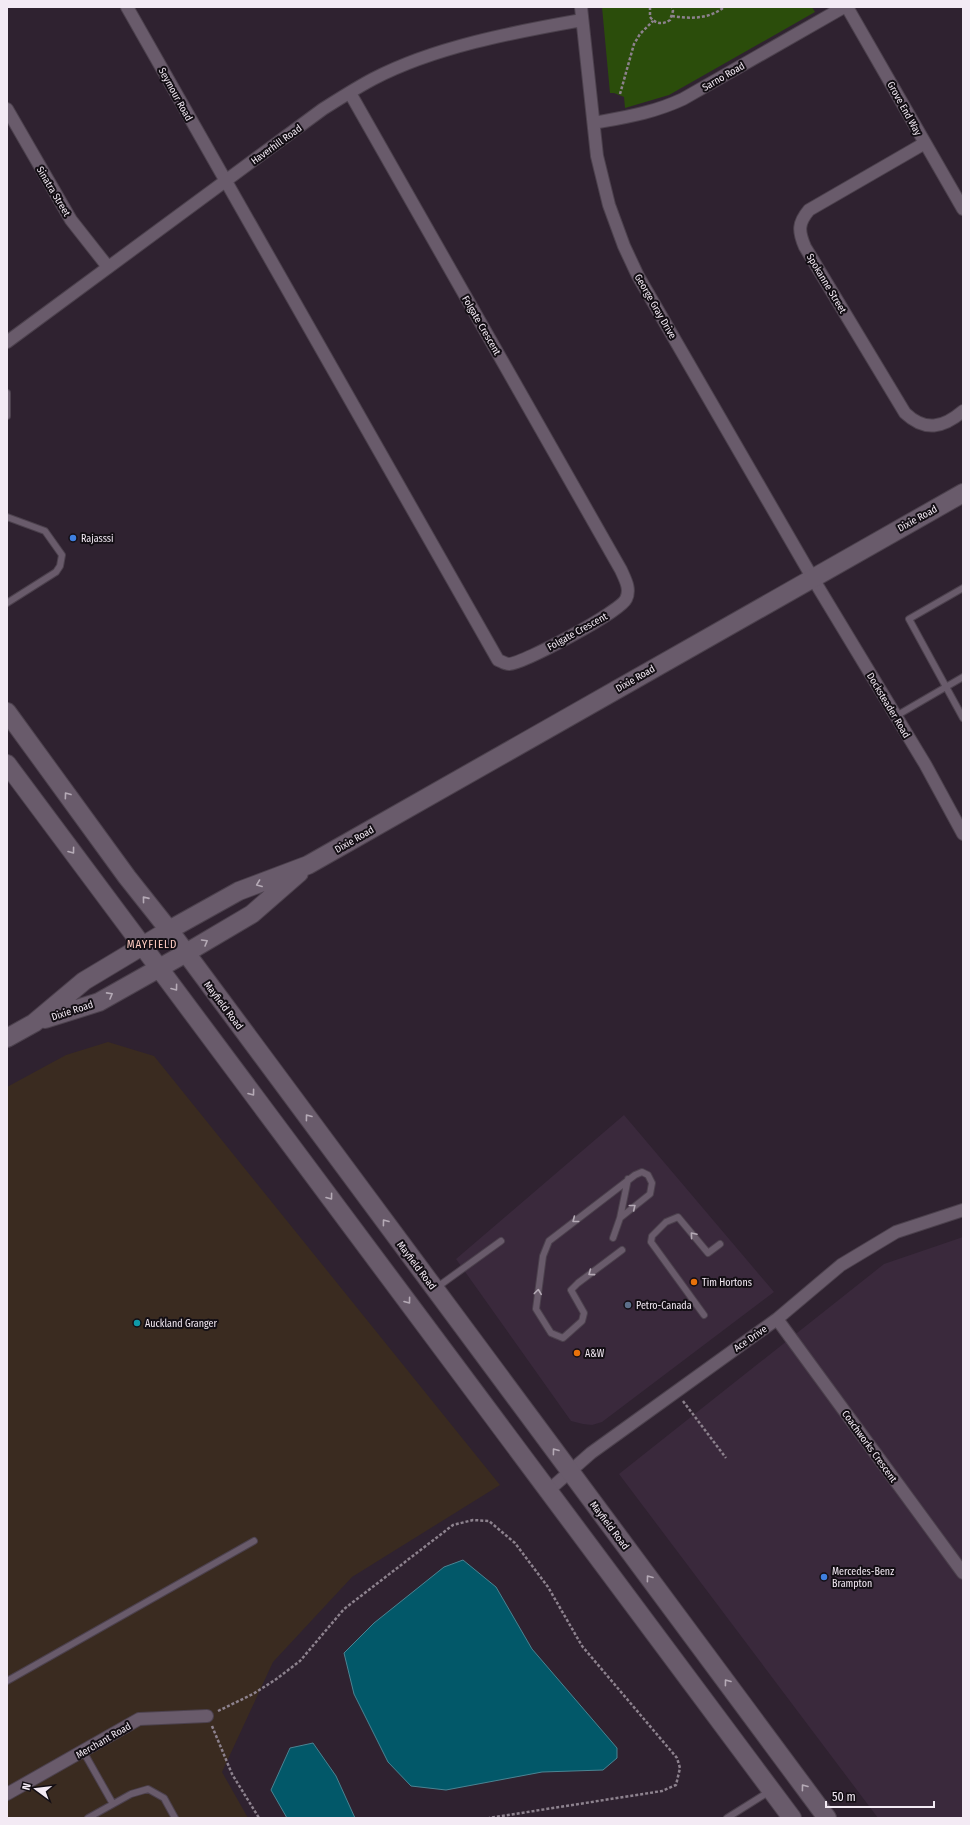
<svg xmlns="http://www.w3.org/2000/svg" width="970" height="1825" font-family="'Fira Sans Condensed',sans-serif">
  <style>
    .built { fill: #3a293c }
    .industrial { fill: #3a2b20 }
    .green { fill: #2b4d0b }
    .water { fill: #025869; stroke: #4a8493 }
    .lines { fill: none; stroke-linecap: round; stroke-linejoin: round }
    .service-casing { stroke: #4c414d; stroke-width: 8 }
    .minor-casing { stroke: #4c414d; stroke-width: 14 }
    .secondary-casing { stroke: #4c414d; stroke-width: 20 }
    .path { stroke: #8d828e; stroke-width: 2.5; stroke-dasharray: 3 2; stroke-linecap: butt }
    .service { stroke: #695b6b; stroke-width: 6 }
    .minor { stroke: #695b6b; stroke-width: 12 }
    .secondary { stroke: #695b6b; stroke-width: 18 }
    .oneway { stroke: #b5aab6 }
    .shop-dot { fill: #3f7fe0; stroke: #130e14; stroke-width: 1.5 }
    .food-dot { fill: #e8710a; stroke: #130e14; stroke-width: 1.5 }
    .service-dot { fill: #5c6f8a; stroke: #130e14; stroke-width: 1.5 }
    .culture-dot { fill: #0f9aa8; stroke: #130e14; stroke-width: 1.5 }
    .labels { text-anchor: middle; stroke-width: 4; stroke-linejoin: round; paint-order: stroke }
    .street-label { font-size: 10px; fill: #f3eaf4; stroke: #130e14 }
    .poi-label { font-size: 10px; fill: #f3eaf4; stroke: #130e14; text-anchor: start }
    .neighbourhood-label { font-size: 11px; letter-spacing: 1px; fill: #fdcac0; stroke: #130e14 }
  </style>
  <rect width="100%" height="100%" fill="#2f2230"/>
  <!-- built -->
  <path class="built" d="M624,1115L774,1292L602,1422L592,1425L583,1424L571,1421L456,1259Z
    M963,1237V1818H878L619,1474L884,1264Z"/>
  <!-- industrial -->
  <path class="industrial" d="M108,1042L154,1056L500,1485L352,1577L273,1662L222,1772L248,1818H7V1087L66,1055Z"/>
  <!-- green -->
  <path class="green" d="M602,7H812L815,12L669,95L625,108L624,97L614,93H610Z"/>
  <!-- water -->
  <path class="water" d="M463,1560L496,1587L532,1649L617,1748V1758L603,1770L542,1772L446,1790L411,1786L388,1762L354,1694L344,1653L374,1623L444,1567Z
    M313,1743L336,1776L355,1818H287L271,1790L290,1748Z"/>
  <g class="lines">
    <!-- service casing -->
    <g class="service-casing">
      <path id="service" d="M7,393V416
        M7,517L45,531L62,555L60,566L56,572L7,603
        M963,588L909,619L963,718
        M896,716L963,677
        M620,1218L628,1179
        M613,1238L620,1218L650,1194L652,1183L648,1175L642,1172L635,1175L549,1241L543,1256L536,1309L551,1333L563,1338L582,1321L584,1313L571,1290L578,1283L622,1250
        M436,1288L501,1241
        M704,1315L651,1242L652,1236L666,1222L678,1217L708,1253L720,1244
        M7,1681L254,1541
        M83,1751L113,1804
        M88,1818L131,1794L148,1789L164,1798L175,1818
        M727,1818L770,1791"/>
    </g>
    <!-- minor casing -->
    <g class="minor-casing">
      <path id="minor" d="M127,7L498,660C501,661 505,664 509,664C524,663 620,612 626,599C631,589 625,579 621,570L350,93
        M581,7L597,156L609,205L624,246L638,276L812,577L925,764L963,834
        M847,7L963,209
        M7,109L71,220L108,267
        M594,123C626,117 653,113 683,99L844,7
        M925,143L809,210C798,223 798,231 805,247L905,413C925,432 943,428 963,411
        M7,342L323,109C339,99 356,88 373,79C434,47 514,32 582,20
        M777,1319L963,1573
        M549,1490L591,1453L777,1319L841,1265L896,1232L963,1210
        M7,1794L139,1719L207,1716"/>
    </g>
    <!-- secondary casing -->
    <g class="secondary-casing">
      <path id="secondary" d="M7,712L127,877L169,930L827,1818
        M7,764L792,1818
        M45,1019L99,1002L186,953L252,914L299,873
        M7,1038L34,1023L84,981L169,930L239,891L308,865L963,493"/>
    </g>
    <!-- path -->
    <path class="path" d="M650,7V17C656,24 662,25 670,20L673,11L672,7
      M672,16C690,19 710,19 724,7
      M620,94L634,44L640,34L653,21
      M683,1401L726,1458
      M218,1711L253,1694L275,1680L300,1661L344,1609L453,1525L473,1520L489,1521L515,1543L548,1587L582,1646L677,1758L680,1768L676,1785L662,1791L489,1818
      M212,1726L232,1774L259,1818"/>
    <!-- service -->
    <use href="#service" class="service"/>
    <!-- minor -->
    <use href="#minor" class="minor"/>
    <!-- secondary -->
    <use href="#secondary" class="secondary"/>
  </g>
  <!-- one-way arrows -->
  <defs><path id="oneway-chevron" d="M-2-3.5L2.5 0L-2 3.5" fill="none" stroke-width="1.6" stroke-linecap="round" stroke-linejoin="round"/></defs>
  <g class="oneway">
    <use href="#oneway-chevron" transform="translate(67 795) rotate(-126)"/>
    <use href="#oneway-chevron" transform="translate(72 851) rotate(53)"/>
    <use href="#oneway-chevron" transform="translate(259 884) rotate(159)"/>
    <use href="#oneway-chevron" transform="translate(145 899) rotate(-129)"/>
    <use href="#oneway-chevron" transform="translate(205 942) rotate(-30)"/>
    <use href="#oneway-chevron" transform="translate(175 988) rotate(53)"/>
    <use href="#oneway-chevron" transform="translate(110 995) rotate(-29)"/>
    <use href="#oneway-chevron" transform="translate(252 1093) rotate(53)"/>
    <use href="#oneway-chevron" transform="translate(308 1117) rotate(-127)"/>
    <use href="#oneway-chevron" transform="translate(330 1197) rotate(53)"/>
    <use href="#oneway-chevron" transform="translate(633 1207) rotate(-39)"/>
    <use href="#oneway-chevron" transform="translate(575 1220) rotate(142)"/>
    <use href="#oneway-chevron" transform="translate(385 1222) rotate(-127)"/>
    <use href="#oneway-chevron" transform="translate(693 1235) rotate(-130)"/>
    <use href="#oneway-chevron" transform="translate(591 1273) rotate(143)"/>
    <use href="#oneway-chevron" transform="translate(538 1292) rotate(-83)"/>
    <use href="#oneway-chevron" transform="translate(408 1301) rotate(53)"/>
    <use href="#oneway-chevron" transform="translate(555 1451) rotate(-127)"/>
    <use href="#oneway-chevron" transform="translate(649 1578) rotate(-127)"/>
    <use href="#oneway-chevron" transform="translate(727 1682) rotate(-127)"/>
    <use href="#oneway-chevron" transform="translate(804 1787) rotate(-127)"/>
  </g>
  <!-- markers -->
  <g class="shop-dot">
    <circle cx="73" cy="538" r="4"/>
    <circle cx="824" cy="1577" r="4"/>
  </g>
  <g class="food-dot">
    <circle cx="694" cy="1282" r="4"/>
    <circle cx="577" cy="1353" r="4"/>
  </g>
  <circle class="service-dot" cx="628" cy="1305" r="4"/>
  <circle class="culture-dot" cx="137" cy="1323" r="4"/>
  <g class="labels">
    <!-- street labels -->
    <g class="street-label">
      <text transform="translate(723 76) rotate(-30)" y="4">Sarno Road</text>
      <text transform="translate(176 94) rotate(61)" y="4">Seymour Road</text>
      <text transform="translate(905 108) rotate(61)" y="4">Grove End Way</text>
      <text transform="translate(276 144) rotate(-36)" y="4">Haverhill Road</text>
      <text transform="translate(54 191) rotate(59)" y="4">Sinatra Street</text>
      <text transform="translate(827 283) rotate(59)" y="4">Spokanne Street</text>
      <text transform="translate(656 306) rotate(60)" y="4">George Gray Drive</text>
      <text transform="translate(482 325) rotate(60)" y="4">Folgate Crescent</text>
      <text transform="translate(917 518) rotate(-29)" y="4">Dixie Road</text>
      <text transform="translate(577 631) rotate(-29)" y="4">Folgate Crescent</text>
      <text transform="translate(635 678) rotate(-30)" y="4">Dixie Road</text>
      <text transform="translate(889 705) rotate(59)" y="4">Docksteader Road</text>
      <text transform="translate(354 839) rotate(-30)" y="4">Dixie Road</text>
      <text transform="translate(224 1005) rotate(53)" y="4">Mayfield Road</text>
      <text transform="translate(72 1010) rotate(-18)" y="4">Dixie Road</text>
      <text transform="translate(417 1265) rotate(53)" y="4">Mayfield Road</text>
      <text transform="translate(750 1338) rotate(-35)" y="4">Ace Drive</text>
      <text transform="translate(870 1446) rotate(54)" y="4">Coachworks Crescent</text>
      <text transform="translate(610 1525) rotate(53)" y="4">Mayfield Road</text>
      <text transform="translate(103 1740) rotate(-30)" y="4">Merchant Road</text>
    </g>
    <!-- poi labels -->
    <g class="poi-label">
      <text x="81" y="542">Rajasssi</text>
      <text x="702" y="1286">Tim Hortons</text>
      <text x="636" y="1309">Petro-Canada</text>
      <text x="145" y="1327">Auckland Granger</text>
      <text x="585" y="1357">A&amp;W</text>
      <text x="832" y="1575">Mercedes-Benz<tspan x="832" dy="12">Brampton</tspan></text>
    </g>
    <!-- neighbourhood labels -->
    <g class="neighbourhood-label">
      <text x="152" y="948">MAYFIELD</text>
    </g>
  </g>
  <!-- border -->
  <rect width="970" height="1825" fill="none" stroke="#f3eaf4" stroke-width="16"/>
  <!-- north arrow -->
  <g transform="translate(36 1789) rotate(285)" stroke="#130e14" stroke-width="3" paint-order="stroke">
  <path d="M0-3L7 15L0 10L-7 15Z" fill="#f3eaf4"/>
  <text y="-6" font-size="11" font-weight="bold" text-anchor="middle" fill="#f3eaf4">N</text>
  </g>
  <!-- scale -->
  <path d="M826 1801v6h108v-6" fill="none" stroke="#f3eaf4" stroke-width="2"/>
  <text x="832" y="1801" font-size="12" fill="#f3eaf4" stroke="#130e14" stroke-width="3" paint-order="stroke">50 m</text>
</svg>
